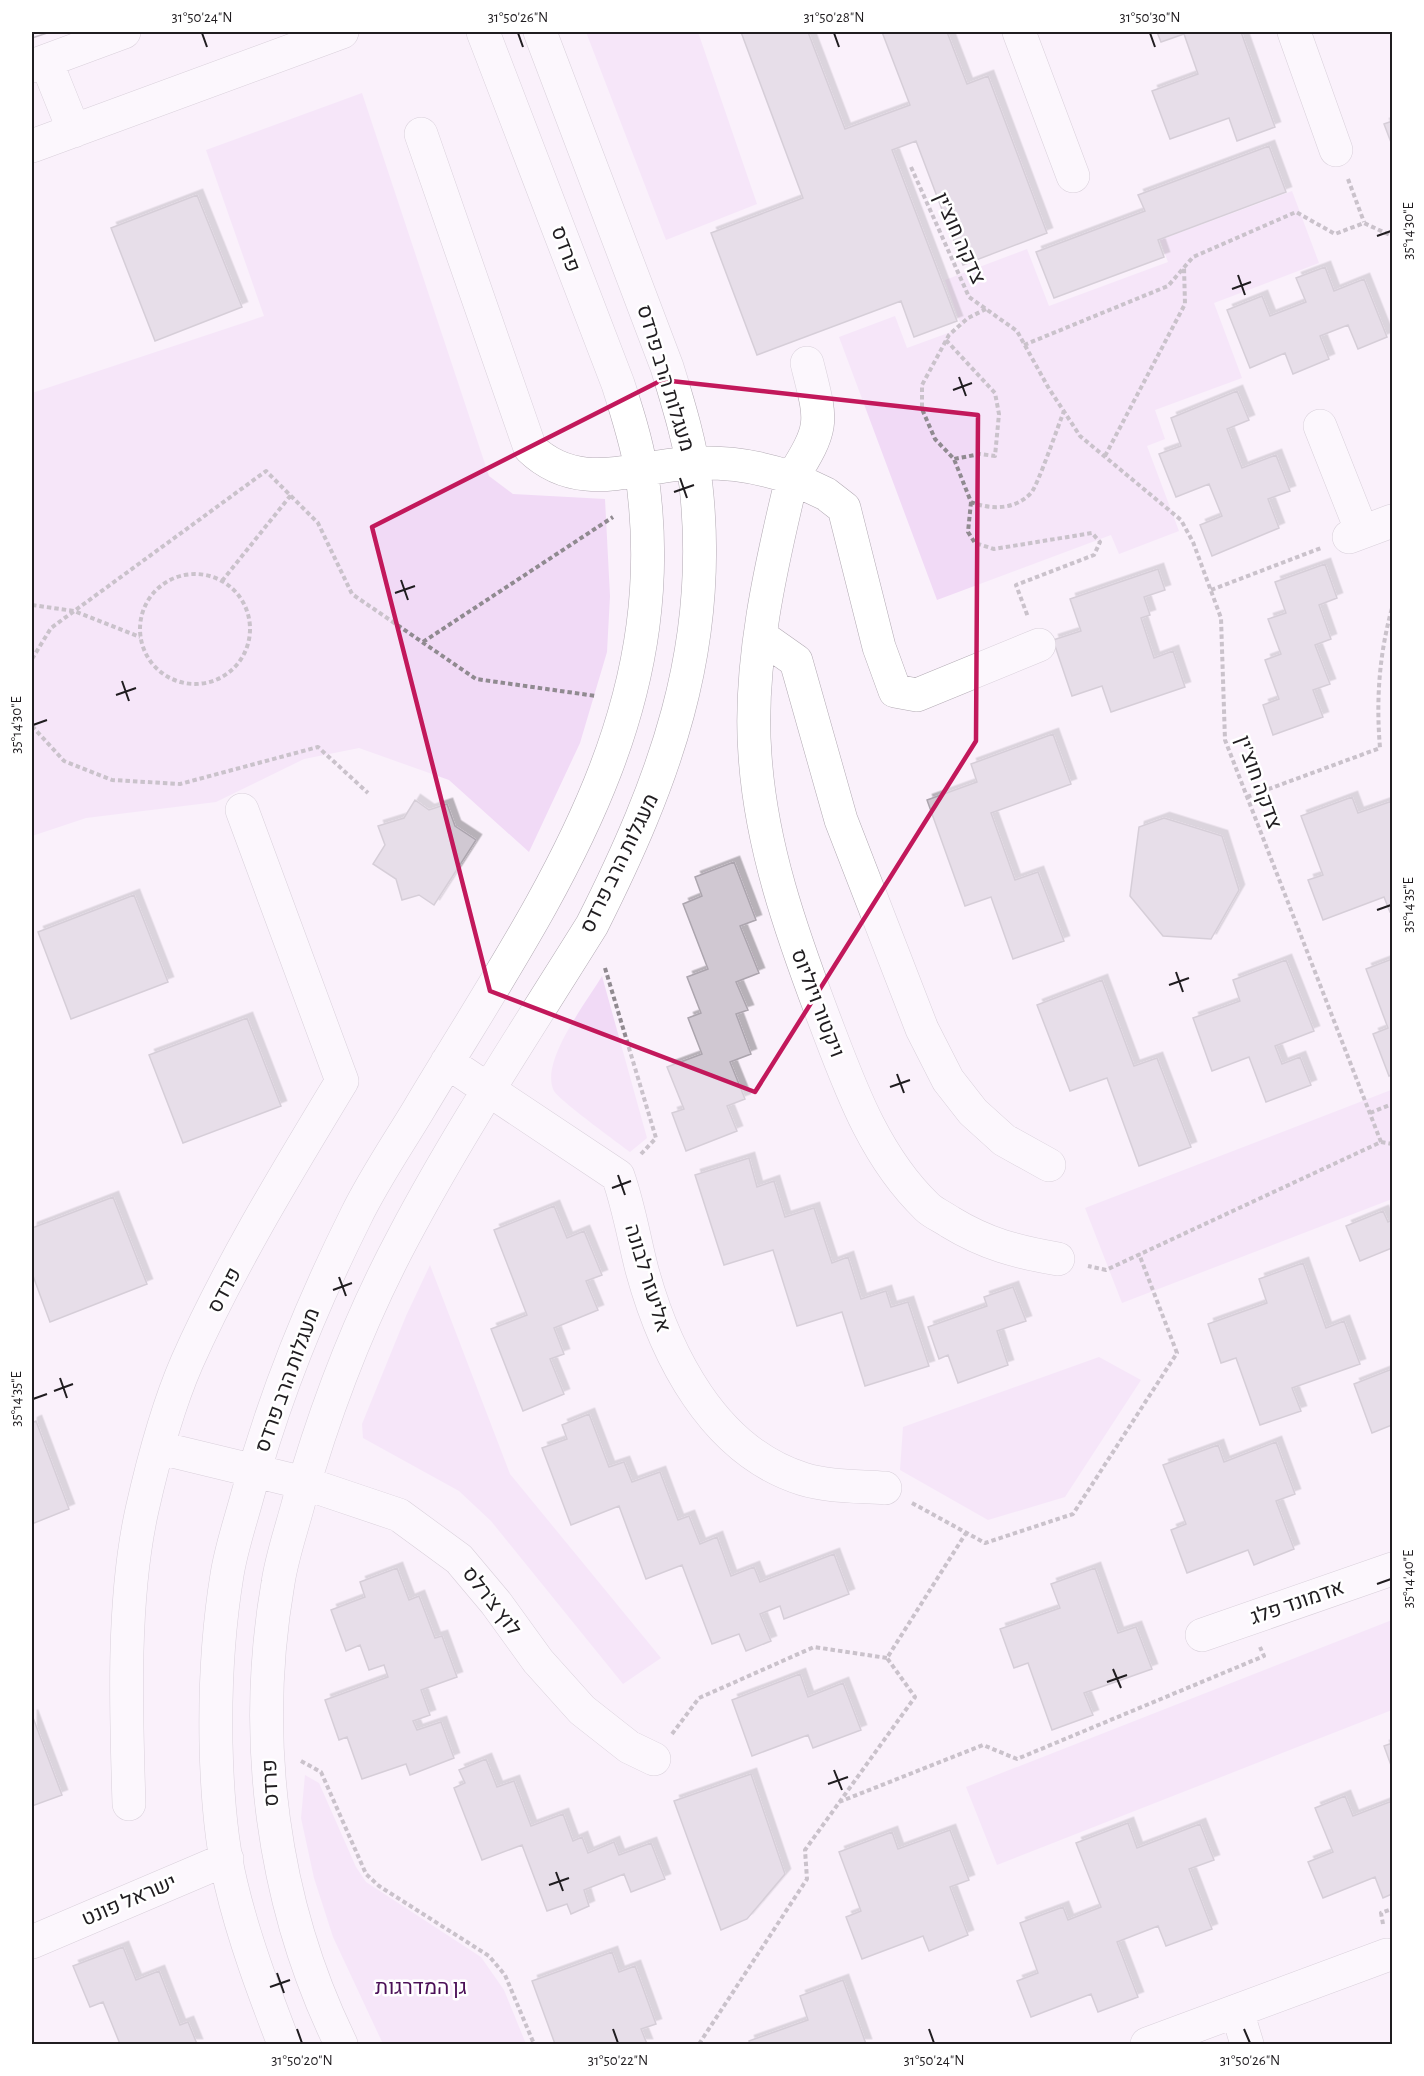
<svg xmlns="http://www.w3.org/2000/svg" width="1424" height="2076" font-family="'Alegreya Sans',Heebo,sans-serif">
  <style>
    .green { fill: #f1daf6 }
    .building { fill: #d0c8d2; stroke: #aca5ae; stroke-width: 1.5; filter: url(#shadow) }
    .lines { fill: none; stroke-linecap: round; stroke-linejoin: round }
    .minor-casing { stroke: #b2aab3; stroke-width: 34 }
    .path { stroke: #908a90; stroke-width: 4; stroke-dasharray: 4.5 3; stroke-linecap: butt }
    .minor { stroke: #fff; stroke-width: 33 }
    .tram { stroke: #8a848a; stroke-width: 1.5 }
    .marked { fill: none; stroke: #c2185b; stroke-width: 4.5; stroke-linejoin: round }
    .ticks { fill: none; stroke: #201d20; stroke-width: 2 }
    .labels { text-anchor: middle; stroke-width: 5; stroke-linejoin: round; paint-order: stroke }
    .street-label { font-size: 21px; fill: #201d20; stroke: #fff }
    .park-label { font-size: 21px; fill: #4b1057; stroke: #fff }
    .neatline { fill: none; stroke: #201d20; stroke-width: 2 }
    .ticks-label { font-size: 15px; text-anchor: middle; fill: #201d20 }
  </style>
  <defs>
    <filter id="shadow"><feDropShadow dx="5.5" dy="-5.5" stdDeviation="0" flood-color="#0004"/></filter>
  </defs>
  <rect width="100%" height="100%" fill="#faf1fb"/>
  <!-- green -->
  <path class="green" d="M586,32H698L757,204L666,240Z
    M362,93L489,476L513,494L605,499L610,596L607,652L580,743L529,852L449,780L359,748L304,759L216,802L86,818L32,836V393L264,316L206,150Z
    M1292,191L1319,263L1214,303L1242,378L1155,410L1165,439L1147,446L1179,531L1119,554L1111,535L937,600L839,337L895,316L907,348L962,328L945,280L1027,249L1049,306L1168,262L1160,240Z
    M602,976L647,1138L630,1152C617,1142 560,1101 554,1091C539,1062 587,1002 602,976Z
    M1391,1090L1392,1199L1122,1303L1085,1208Z
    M430,1265L510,1474L661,1658L623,1684L491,1521L459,1491L363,1438L362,1424L406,1316Z
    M1099,1357L1141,1380L1065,1497L988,1520L900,1470L903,1427Z
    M1392,1620V1710L997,1865L966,1787Z
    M305,1775L319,1783L356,1867L366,1882L481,1957L504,1990L526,2044H383L333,1937L314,1878L301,1818Z"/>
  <!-- building -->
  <path class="building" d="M741,32H808L845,129L910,105L882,32H947L967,84L988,76L1047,233L963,265L916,141L892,150L957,321L914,337L901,301L757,355L711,233L803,198Z
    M1157,32H1241L1275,127L1237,141L1229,118L1170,139L1152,91L1198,74L1184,34L1161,42Z
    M1392,121V145L1384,124Z
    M1269,146L1286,192L1158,240L1164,257L1054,298L1036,252L1145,211L1138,195Z
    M197,195L242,307L155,341L111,228Z
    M1325,267L1334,291L1364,279L1387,337L1358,349L1348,325L1320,336L1329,359L1293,374L1285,353L1250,368L1227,310L1262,296L1270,316L1306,302L1296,278Z
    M1237,391L1249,420L1227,429L1242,468L1276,455L1290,491L1268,499L1279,528L1212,556L1200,525L1222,516L1209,484L1176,497L1159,454L1181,446L1171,418Z
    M1325,564L1337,598L1319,605L1331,639L1315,645L1330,684L1313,690L1323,717L1273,735L1263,705L1279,699L1265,660L1281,654L1268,619L1286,613L1275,582Z
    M1158,569L1165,590L1144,597L1150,615L1141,618L1154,658L1173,651L1185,687L1111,712L1102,686L1072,696L1053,640L1081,631L1070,599Z
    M1053,734L1071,784L991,813L1015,880L1038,872L1064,941L1013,959L991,897L965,906L927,800L977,782L971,764Z
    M1352,797L1358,813L1392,801V911L1390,912L1384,897L1323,920L1308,880L1323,875L1301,816Z
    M415,800L429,810L447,804L455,826L476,840L434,905L419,895L402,900L396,879L373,864L385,845L378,826L404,818Z
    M1164,818L1222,836L1239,890L1211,939L1163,936L1130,896L1139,827Z
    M734,862L756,920L740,926L759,973L736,982L748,1010L736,1014L751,1054L730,1062L745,1099L727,1106L737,1131L686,1151L672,1113L684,1109L667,1067L702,1054L688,1018L701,1013L687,977L708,969L683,904L702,896L695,877Z
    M134,895L168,982L71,1019L38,932Z
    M1392,959V1074L1389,1076L1373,1034L1388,1028L1366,969Z
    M1286,960L1314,1031L1275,1046L1282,1064L1300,1057L1311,1085L1266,1102L1249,1057L1212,1071L1193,1018L1240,1001L1233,980Z
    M1102,980L1134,1066L1157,1058L1191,1147L1139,1166L1107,1078L1070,1091L1037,1005Z
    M247,1018L281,1106L183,1143L149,1055Z
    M749,1158L757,1187L774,1181L785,1217L814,1208L832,1263L848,1257L861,1299L886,1291L891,1307L908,1302L929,1366L865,1386L842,1312L797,1326L773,1250L724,1265L695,1175Z
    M113,1197L147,1284L50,1322L32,1273V1228Z
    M554,1206L567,1238L584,1231L602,1275L586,1281L598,1310L554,1328L564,1354L550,1359L564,1394L523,1411L491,1329L527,1315L494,1230Z
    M1383,1211L1388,1222L1392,1220V1248L1360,1261L1346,1226Z
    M1303,1263L1326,1328L1344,1321L1360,1364L1292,1388L1301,1411L1260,1425L1236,1358L1221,1363L1208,1324L1267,1303L1259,1279Z
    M1013,1287L1026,1321L997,1331L1008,1365L958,1383L948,1355L939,1359L928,1327L987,1306L984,1297Z
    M1392,1369V1425L1372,1433L1354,1384Z
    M589,1414L609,1467L624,1462L632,1482L660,1472L678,1520L689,1516L700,1544L717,1537L731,1576L754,1567L760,1582L834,1554L849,1594L784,1619L780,1606L760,1614L771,1641L746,1651L739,1634L712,1644L682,1565L646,1579L619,1506L571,1525L542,1448L567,1439L562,1425Z
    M36,1421L69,1509L32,1524V1423Z
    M1276,1442L1295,1494L1276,1501L1294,1549L1254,1565L1248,1550L1187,1573L1171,1530L1186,1524L1163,1465L1218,1445L1224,1462Z
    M397,1568L409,1600L419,1596L435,1638L442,1636L457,1677L421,1690L430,1715L413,1721L417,1730L441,1722L454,1758L410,1775L406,1764L362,1779L347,1737L339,1740L325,1700L388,1677L384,1665L369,1670L360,1645L346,1651L331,1610L365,1597L360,1582Z
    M1095,1568L1118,1633L1136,1627L1152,1669L1084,1693L1093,1715L1052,1730L1028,1663L1014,1668L1000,1629L1060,1608L1051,1584Z
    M800,1674L808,1697L843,1683L861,1730L813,1748L808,1735L752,1756L732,1700Z
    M32,1715L62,1795L32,1806Z
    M1392,1743V1768L1384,1746Z
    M486,1759L497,1787L514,1781L531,1826L563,1814L573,1841L582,1837L588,1853L614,1842L619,1855L651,1843L665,1879L631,1892L624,1874L584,1890L589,1906L571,1914L567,1904L547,1911L522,1845L482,1860L454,1788L465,1783L459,1770Z
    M751,1774L785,1874L747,1919L721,1930L674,1801Z
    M1345,1796L1353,1816L1392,1801V1894L1383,1898L1375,1877L1323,1898L1308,1862L1333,1852L1315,1808Z
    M1128,1823L1137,1848L1200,1824L1214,1860L1189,1869L1212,1929L1166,1946L1158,1926L1117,1942L1138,1997L1098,2012L1091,1994L1031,2017L1017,1981L1038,1973L1020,1923L1063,1907L1068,1920L1101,1907L1076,1843Z
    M950,1830L969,1880L950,1887L968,1935L929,1951L923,1936L862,1959L846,1917L861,1911L839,1852L892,1832L898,1849Z
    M123,1947L136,1980L159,1971L180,2025L188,2022L197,2044H120L103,2002L90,2007L73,1966Z
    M612,1952L619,1972L635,1966L656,2024L641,2029L647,2044H555L532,1981Z
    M843,1980L866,2044H750L749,2041L808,2020L800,1996Z"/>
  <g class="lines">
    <!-- minor casing -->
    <g class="minor-casing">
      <path id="minor" d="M1019,32L1073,176
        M1294,32L1336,150
        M46,61L74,131
        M32,66L124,32
        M421,134L530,448C579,495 634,466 692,463C727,462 759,466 792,478C771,565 748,665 755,755C761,846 791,931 823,1016C849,1084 873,1155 927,1207C933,1213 943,1217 950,1222C986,1244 1017,1252 1058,1259
        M32,146L342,32
        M807,363C822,423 825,425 792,478L826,494L844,508L879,647L895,691L917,695L1039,645
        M1320,426L1362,532
        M1349,537L1392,521
        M762,637L796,661L841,820L922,1029L948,1080L973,1112L1004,1140L1049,1165
        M447,1062L618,1176C629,1207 634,1239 642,1270C665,1354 713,1451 803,1479C829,1487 858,1486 885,1488
        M160,1448L304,1483L399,1515L459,1559L496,1603L538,1661L582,1710L629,1747L654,1759
        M1202,1635L1392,1569
        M129,1804C126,1711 122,1600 142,1510C153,1461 167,1408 187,1362C230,1265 287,1172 342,1081L242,810
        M32,1942L227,1859
        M1237,2011L1247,2044
        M284,2044C264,1992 244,1939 231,1884C220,1838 217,1791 216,1743C215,1687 218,1630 227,1575C231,1549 240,1523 247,1497C273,1400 311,1306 356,1216C374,1179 398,1144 419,1109C540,906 680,721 641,469C636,440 627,412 618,384L483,32
        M341,2044C272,1903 251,1739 278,1583C282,1556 292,1528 299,1501C325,1410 359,1320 404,1236C460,1130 528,1028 592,925C664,782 714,649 696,486C691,445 679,406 667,367L540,32
        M1147,2044L1387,1955"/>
    </g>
    <!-- path -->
    <path class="path" d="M911,167L969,297L1017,331L1048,387L1080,436L1181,520L1193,542L1221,618L1225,740L1381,1142L1106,1270L1088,1266
      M1348,179L1364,222
      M986,309L968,318L949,335L922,385V409L935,439L954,459L971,502C991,510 1015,510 1031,493C1038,485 1058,426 1064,411
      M946,340L995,393L999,414L995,456L980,454L954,459
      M1024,345L1168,286L1193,257L1296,212L1335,234L1364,223L1392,236
      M1105,456L1185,304L1184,267
      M971,502L968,532L975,543L994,549L1092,533L1100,542L1094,555L1016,585L1028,617
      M140 629a55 55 0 1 1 110 0a55 55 0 1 1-110 0Z
      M222,581L291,495
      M1211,590L1321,548
      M32,605L74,611L140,637
      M423,642L613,517
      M32,659L51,628L266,471L318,523L352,594L476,679L596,696
      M32,726L64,761L112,780L180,784L318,747L368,793
      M1247,797L1380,748C1376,700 1379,655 1392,608
      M605,968L656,1138L641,1154
      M1370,1113L1392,1104
      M1381,1142L1392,1144
      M912,1503L985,1543L1073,1514L1177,1353L1139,1254
      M672,1734L699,1698L814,1647L887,1658
      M301,1761L321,1772L366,1874L379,1886L489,1956L505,1975L534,2044
      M839,1802L983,1745L1017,1759L1264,1656L1260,1647
      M1383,1924L1381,1913L1392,1909
      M699,2044L807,1879L805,1850L915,1697L887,1658L966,1533"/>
    <!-- minor -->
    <use href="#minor" class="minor"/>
    <!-- tram -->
    <path class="tram" d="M32,38L50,32"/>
  </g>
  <!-- marked area -->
  <path d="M0 0H1424V2076H0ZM662,380L978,415L976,741L755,1092L490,991L372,527Z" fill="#faf1fb" fill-opacity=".55" fill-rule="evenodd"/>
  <path class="marked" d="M662,380L978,415L976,741L755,1092L490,991L372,527Z"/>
  <!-- ticks -->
  <path class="ticks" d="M202,33L207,47M518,33L523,47M834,33L839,47M1150,33L1155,47M1377,236L1391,231M1238,275L1245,295M1232,289L1251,282M959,377L966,396M953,390L972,383M680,478L687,498M674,492L694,485M401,580L408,600M395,593L415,586M122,681L129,701M116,695L136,688M33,725L47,720M1377,910L1391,905M1176,972L1183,992M1169,985L1189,978M897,1074L904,1093M890,1087L910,1080M618,1175L625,1195M612,1188L631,1181M339,1277L346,1296M333,1290L352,1283M60,1378L67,1398M54,1391L73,1384M33,1399L47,1394M1377,1584L1391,1579M1113,1669L1121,1688M1107,1682L1127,1675M834,1770L842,1790M828,1784L848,1777M556,1872L563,1891M549,1885L569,1878M277,1973L284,1993M270,1987L290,1980M297,2029L302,2043M613,2029L618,2043M929,2029L934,2043M1244,2029L1250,2043"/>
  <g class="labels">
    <!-- street labels -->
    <g class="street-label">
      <text transform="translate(960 238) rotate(66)" y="7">צדקה חוצ'ין</text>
      <text transform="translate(566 249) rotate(69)" y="7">פרדס</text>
      <text transform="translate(666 378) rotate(73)" y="7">מעגלות הרב פרדס</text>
      <text transform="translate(1259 782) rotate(70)" y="7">צדקה חוצ'ין</text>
      <text transform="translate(619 863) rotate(-64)" y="7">מעגלות הרב פרדס</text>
      <text transform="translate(818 1003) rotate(69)" y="7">ויקטור ויוליוס</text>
      <text transform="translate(648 1278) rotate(73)" y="7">אליעזר לבונה</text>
      <text transform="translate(224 1290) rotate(-62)" y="7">פרדס</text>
      <text transform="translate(287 1380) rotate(-70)" y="7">מעגלות הרב פרדס</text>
      <text transform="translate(492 1601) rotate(52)" y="7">לוץ צ'רלס</text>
      <text transform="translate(1297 1602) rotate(-19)" y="7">אדמונד פלג</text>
      <text transform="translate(270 1783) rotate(-93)" y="7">פרדס</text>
      <text transform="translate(129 1900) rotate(-23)" y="7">ישראל פונט</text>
    </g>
    <!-- park labels -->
    <g class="park-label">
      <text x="421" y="1994">גן המדרגות</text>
    </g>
  </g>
  <!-- border -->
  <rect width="1424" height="2076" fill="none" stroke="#ffffff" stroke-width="66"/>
  <rect x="33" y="33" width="1358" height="2010" class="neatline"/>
  <g class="ticks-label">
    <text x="202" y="22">31°50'24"N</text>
    <text x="518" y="22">31°50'26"N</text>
    <text x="834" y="22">31°50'28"N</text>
    <text x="1150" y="22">31°50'30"N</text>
    <text transform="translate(1408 231) rotate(-90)" y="5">35°14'30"E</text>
    <text transform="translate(16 725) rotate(-90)" y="5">35°14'30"E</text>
    <text transform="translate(1408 905) rotate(-90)" y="5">35°14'35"E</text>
    <text transform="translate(16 1399) rotate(-90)" y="5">35°14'35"E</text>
    <text transform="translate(1408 1579) rotate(-90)" y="5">35°14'40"E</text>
    <text x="302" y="2065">31°50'20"N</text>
    <text x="618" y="2065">31°50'22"N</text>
    <text x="934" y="2065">31°50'24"N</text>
    <text x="1250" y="2065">31°50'26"N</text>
  </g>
</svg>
